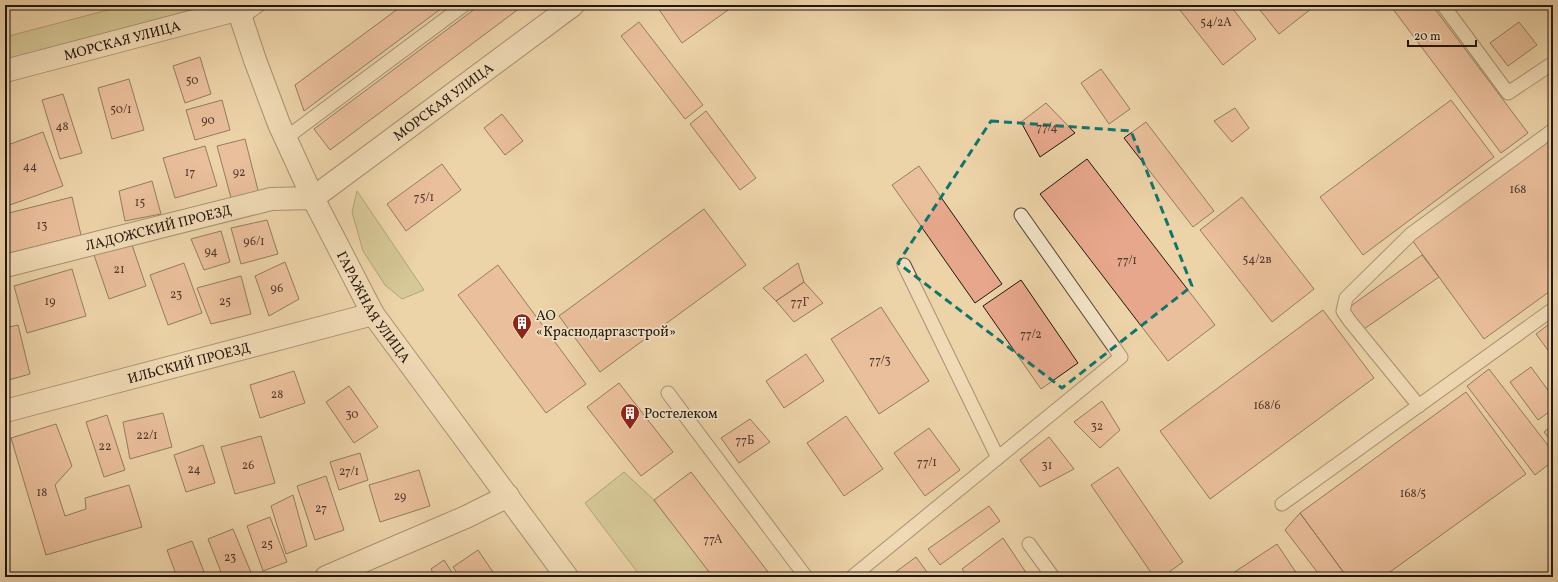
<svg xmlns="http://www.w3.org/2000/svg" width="1558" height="582" font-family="Vollkorn,serif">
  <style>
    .green { fill: #bdbb84; stroke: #6e6848 }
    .building { fill: #e7a78c; stroke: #1f160d }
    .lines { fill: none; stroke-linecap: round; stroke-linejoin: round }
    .service-casing { stroke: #524534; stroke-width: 15 }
    .minor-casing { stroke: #524534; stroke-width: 24 }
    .tertiary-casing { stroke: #524534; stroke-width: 24 }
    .service { stroke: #f3e2c6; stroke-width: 13 }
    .minor { stroke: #f3e2c6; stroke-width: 22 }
    .tertiary { stroke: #f3e2c6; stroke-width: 22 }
    .marked { fill: none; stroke: #0f766e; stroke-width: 3; stroke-dasharray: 8 5; stroke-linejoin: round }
    .labels { text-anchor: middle; stroke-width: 3.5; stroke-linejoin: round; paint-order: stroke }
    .number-label { font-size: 12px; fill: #513a2d }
    .street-label { font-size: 14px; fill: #1f160d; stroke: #f3e2c6 }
    .poi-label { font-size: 14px; fill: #1f160d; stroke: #f3e2c6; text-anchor: start }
  </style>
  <rect width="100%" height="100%" fill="#edd3a8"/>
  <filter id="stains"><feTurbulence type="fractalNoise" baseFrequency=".005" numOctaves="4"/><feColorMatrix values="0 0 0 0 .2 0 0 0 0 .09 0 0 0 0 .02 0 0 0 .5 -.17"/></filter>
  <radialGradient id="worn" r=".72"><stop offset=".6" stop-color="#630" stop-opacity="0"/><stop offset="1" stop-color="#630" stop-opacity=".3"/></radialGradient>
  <!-- green -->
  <path class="green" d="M127,5H205L206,9L5,60V37Z
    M357,191L424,290L402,299L385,285L363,251L352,212Z
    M624,472L654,500L713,577H641L585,503Z"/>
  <!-- building -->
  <path class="building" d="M5,5H25L5,11Z
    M403,5H446L304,111L295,85Z
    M480,5H524L330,150L314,129Z
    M663,5H735L682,43L658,8Z
    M1176,5H1230L1256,39L1223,65Z
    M1256,5H1316L1279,34Z
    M1390,5H1432L1528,133L1501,153Z
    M639,22L703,105L685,119L621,36Z
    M1519,22L1537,45L1508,66L1490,43Z
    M200,57L211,94L185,103L173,66Z
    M1101,69L1130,109L1109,124L1081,83Z
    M129,79L144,130L112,139L98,88Z
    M63,94L82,153L60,159L42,100Z
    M222,100L230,130L195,140L186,110Z
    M1451,100L1494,157L1363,255L1320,197Z
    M1046,103L1075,133L1040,157L1021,122Z
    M1235,108L1249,128L1232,142L1214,121Z
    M706,111L756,178L740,190L690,124Z
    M502,114L523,141L505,155L484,128Z
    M1146,122L1214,211L1193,227L1124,138Z
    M43,132L63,186L7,206L5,201V146Z
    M1553,138V289L1484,339L1412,240Z
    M245,139L260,198L233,205L217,146Z
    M205,146L217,186L175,198L163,158Z
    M1087,159L1215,325L1168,361L1040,194Z
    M442,164L461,190L406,231L387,204Z
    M919,166L1002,284L975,303L892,185Z
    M152,181L161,214L125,221L119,191Z
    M72,197L81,235L6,254L5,214Z
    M1242,197L1314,289L1272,322L1200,230Z
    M704,209L746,265L600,372L559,316Z
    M267,220L278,254L241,264L231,228Z
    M221,231L230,262L204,270L191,239Z
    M130,239L146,286L109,299L93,252Z
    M1422,255L1439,277L1364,329L1348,308Z
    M285,262L299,299L269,316L255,276Z
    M184,263L202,313L168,325L150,275Z
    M798,263L804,282L776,301L763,288Z
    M498,265L586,384L546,413L458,295Z
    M72,269L86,316L27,333L14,286Z
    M241,276L251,314L211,324L197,288Z
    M1021,280L1078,363L1041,389L983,306Z
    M804,282L823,303L794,322L776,301Z
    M881,307L929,381L879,414L831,339Z
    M1323,310L1374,378L1210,499L1160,431Z
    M1553,321V357L1536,334Z
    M18,325L30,374L5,381V328Z
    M806,354L824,381L784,408L766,381Z
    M1531,367L1553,397V409L1538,420L1510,382Z
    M1489,369L1553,452V461L1535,475L1467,386Z
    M294,371L305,403L260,418L250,385Z
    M619,383L673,452L641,476L587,407Z
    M349,386L378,427L354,443L326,402Z
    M1466,392L1526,474L1383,577H1347L1300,513Z
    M1102,401L1120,430L1100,448L1074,422Z
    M163,413L172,447L130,459L123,422Z
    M107,415L125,470L104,477L86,422Z
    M846,416L883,469L844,496L807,443Z
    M750,419L770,442L739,463L721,438Z
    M56,424L72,466L55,485L65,516L86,509L85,498L129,485L142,527L46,555L11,438Z
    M1553,425V443L1544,432Z
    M929,428L960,470L925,496L894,453Z
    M261,436L275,483L235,494L221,447Z
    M1049,437L1074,469L1040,487L1020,460Z
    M203,445L215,483L186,492L174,455Z
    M360,453L368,480L339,490L330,462Z
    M1118,467L1183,562L1162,577H1154L1091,485Z
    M419,470L430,506L380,522L369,485Z
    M691,472L772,577H713L654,500Z
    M326,476L344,530L315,540L297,486Z
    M5,490L9,503L5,504Z
    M293,495L307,546L286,554L271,506Z
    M989,506L1000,521L940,565L928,549Z
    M1300,513L1347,577H1321L1285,530Z
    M270,517L287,562L263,571L247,526Z
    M233,529L252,575L246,577H223L208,539Z
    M1003,538L1029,577H968L962,569Z
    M192,541L206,577H177L167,550Z
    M1277,544L1299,577H1227Z
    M478,550L495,575L493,577H460L453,567Z
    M916,557L927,572L921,577H889Z
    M444,560L455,577H435L431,569Z"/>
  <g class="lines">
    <!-- service casing -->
    <g class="service-casing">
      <path id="service" d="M1443,5L1508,93L1553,63
        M241,18L259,5
        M286,138L464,5
        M904,265L998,458
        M668,393L806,577
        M1419,406L1349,320L1343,311L1346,298L1411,234L1553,130
        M1282,504L1553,309
        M1029,544L1053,577
        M852,577L1121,357L1021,215"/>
    </g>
    <!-- minor casing -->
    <g class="minor-casing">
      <g id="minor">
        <path id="s1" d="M5,266L271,199L313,198"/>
        <path id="s2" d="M5,411L373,314"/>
        <path d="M326,577L466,517L508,496"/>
      </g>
    </g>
    <!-- tertiary casing -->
    <g class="tertiary-casing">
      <g id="tertiary">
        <path id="s3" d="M239,5L241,18L255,60L279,124L313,198L373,314L567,577"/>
        <path id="s4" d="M5,71L240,9"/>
        <path id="s5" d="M313,198L573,5"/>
      </g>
    </g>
    <!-- service -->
    <use href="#service" class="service"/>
    <!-- minor -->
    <use href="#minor" class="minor"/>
    <!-- tertiary -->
    <use href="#tertiary" class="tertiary"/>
  </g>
  <!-- marked area -->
  <path d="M0 0H1558V582H0ZM991,121L1131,131L1192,286L1062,388L898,263Z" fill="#edd3a8" fill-opacity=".55" fill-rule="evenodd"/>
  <path class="marked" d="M991,121L1131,131L1192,286L1062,388L898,263Z"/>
  <!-- icons -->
  <defs>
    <g id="building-pin" transform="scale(1)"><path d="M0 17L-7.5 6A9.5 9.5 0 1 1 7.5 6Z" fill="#8f2418" stroke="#f3e2c6"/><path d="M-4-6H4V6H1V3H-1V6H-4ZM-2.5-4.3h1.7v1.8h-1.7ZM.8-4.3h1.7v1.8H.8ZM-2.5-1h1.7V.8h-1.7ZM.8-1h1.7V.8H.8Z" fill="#fff"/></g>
  </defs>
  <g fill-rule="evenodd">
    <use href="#building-pin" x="522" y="323"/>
    <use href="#building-pin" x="630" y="413"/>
  </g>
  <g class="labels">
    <!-- number labels -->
    <g class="number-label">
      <text x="1216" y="26">54/2А</text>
      <text x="192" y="84">50</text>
      <text x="121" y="113">50/1</text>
      <text x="208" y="124">90</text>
      <text x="62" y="130">48</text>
      <text x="1047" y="131">77/4</text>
      <text x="30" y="170">44</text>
      <text x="190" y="176">17</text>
      <text x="239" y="176">92</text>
      <text x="1518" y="193">168</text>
      <text x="424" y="201">75/1</text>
      <text x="140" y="206">15</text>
      <text x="42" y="229">13</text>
      <text x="254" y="245">96/1</text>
      <text x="211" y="255">94</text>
      <text x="1257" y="263">54/2в</text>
      <text x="1127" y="264">77/1</text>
      <text x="119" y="273">21</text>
      <text x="277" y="292">96</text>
      <text x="176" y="298">23</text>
      <text x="50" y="305">19</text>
      <text x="225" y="305">25</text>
      <text x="800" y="306">77Г</text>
      <text x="1031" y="338">77/2</text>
      <text x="880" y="364">77/3</text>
      <text x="277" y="398">28</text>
      <text x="1267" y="409">168/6</text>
      <text x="352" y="418">30</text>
      <text x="1097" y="430">32</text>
      <text x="147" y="439">22/1</text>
      <text x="745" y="444">77Б</text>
      <text x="105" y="450">22</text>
      <text x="927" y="466">77/1</text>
      <text x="248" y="469">26</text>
      <text x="1047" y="469">31</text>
      <text x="194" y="473">24</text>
      <text x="349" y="475">27/1</text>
      <text x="42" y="496">18</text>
      <text x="1413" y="497">168/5</text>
      <text x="400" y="500">29</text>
      <text x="321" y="512">27</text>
      <text x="713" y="543">77А</text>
      <text x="267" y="548">25</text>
      <text x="230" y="561">23</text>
    </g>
    <!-- street labels -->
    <g class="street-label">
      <text dy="5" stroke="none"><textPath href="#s4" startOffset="121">МОРСКАЯ УЛИЦА</textPath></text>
      <text dy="5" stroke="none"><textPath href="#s5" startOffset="162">МОРСКАЯ УЛИЦА</textPath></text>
      <text dy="5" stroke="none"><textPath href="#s1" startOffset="158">ЛАДОЖСКИЙ ПРОЕЗД</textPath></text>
      <text dy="5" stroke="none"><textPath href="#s3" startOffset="332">ГАРАЖНАЯ УЛИЦА</textPath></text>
      <text dy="5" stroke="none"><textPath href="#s2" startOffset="190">ИЛЬСКИЙ ПРОЕЗД</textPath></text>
    </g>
    <!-- poi labels -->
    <g class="poi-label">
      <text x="536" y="320">АО<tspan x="536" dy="16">«Краснодаргазстрой»</tspan></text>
      <text x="644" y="418">Ростелеком</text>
    </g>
  </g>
  <!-- margin -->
  <rect width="1558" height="582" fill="none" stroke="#edd3a8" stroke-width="20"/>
  <rect x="6" y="6" width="1546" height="570" fill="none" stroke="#1f160d" stroke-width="2"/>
  <rect x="10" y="10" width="1538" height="562" fill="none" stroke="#1f160d"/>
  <!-- scale -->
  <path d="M1408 40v6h68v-6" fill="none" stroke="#1f160d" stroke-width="2"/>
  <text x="1414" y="40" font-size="12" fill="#1f160d" stroke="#f3e2c6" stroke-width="3" paint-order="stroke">20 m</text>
  <rect width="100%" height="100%" filter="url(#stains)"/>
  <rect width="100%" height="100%" fill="url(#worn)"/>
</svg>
